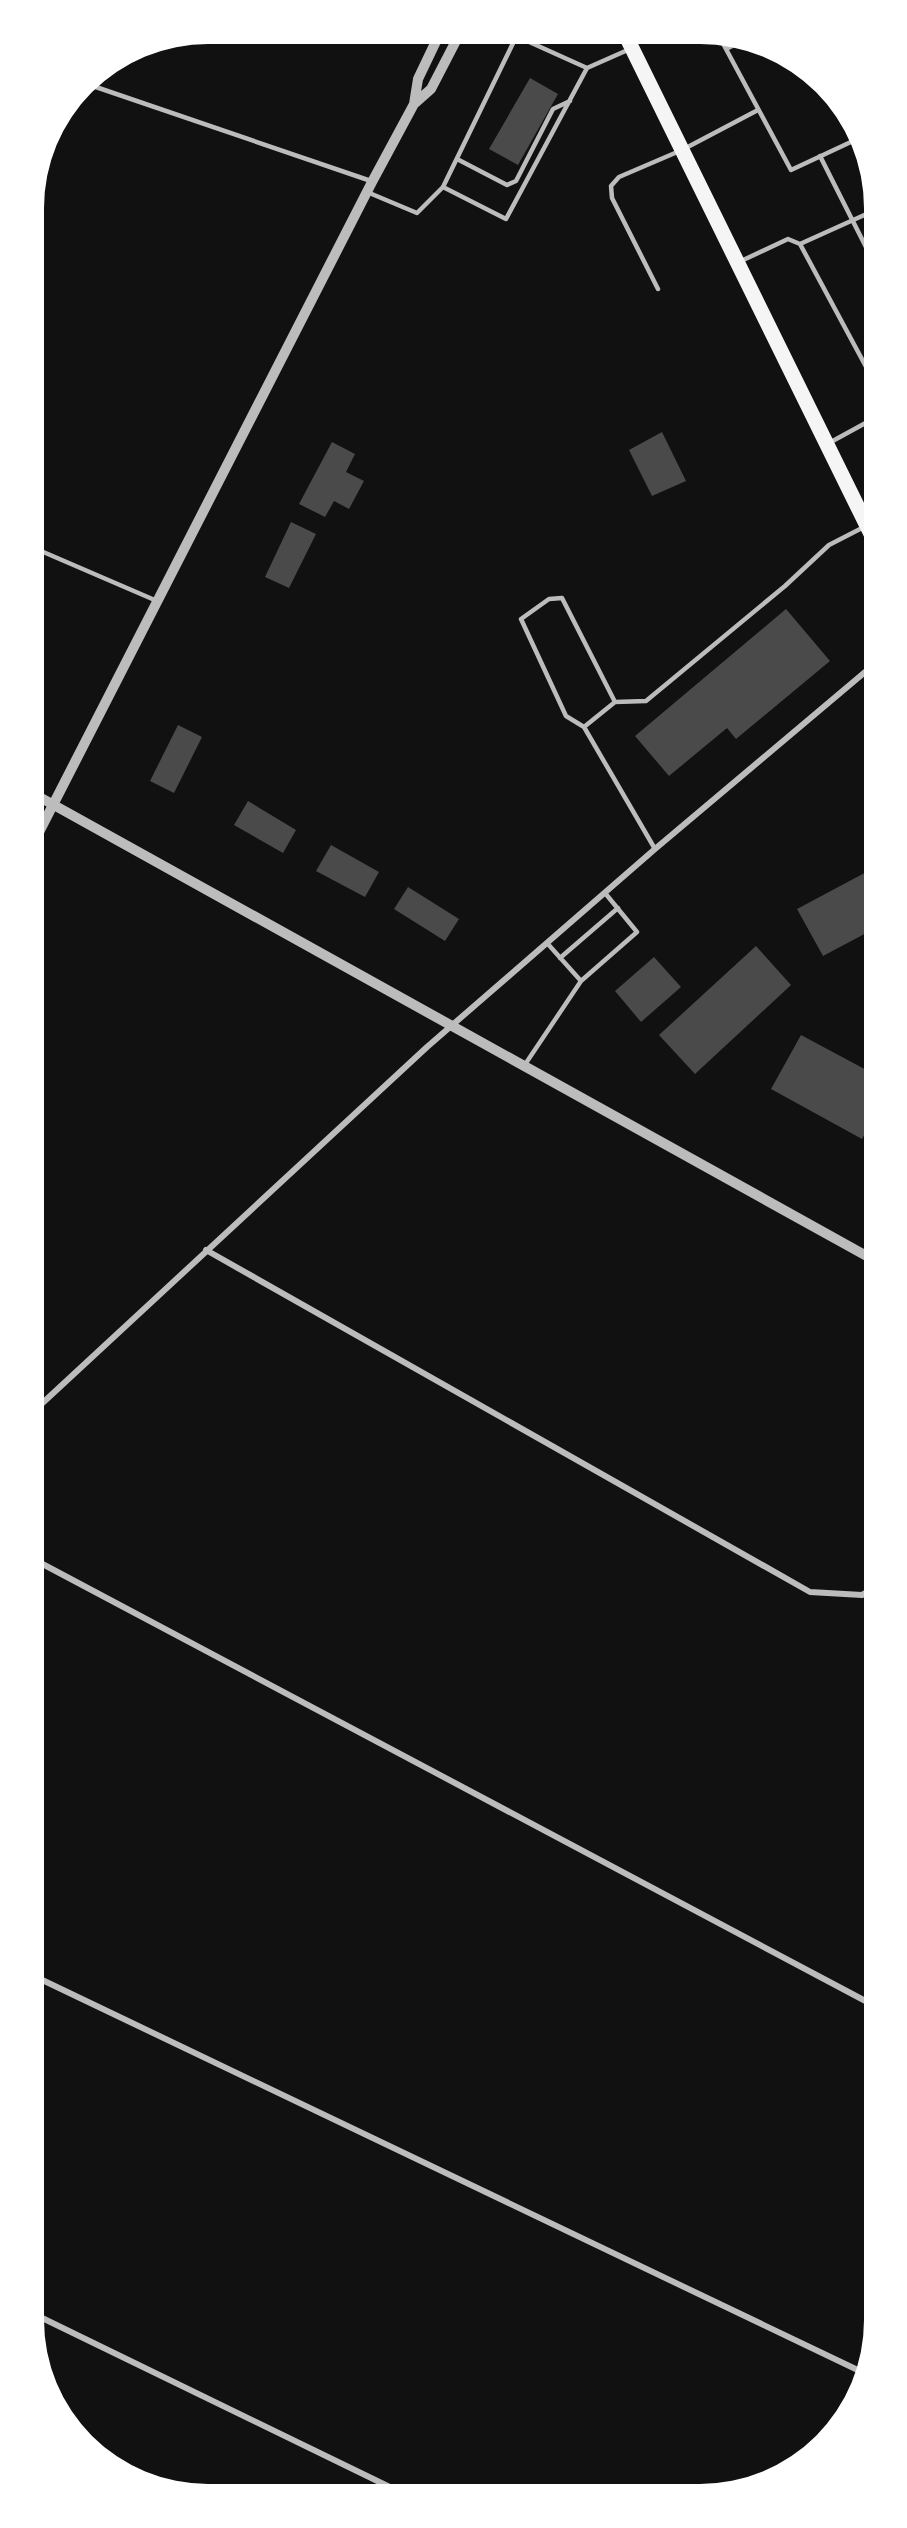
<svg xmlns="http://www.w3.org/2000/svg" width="907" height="2528" font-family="'Source Sans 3',sans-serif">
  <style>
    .building { fill: #4a4a4a }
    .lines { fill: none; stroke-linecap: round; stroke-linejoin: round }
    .service { stroke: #bcbcbc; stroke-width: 4.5 }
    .minor { stroke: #bcbcbc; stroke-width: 6 }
    .tertiary { stroke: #bcbcbc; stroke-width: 10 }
    .primary { stroke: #f5f5f5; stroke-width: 15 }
  </style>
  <rect width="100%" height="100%" fill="#111"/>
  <!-- building -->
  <path class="building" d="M530,78L558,94L518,165L489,149Z
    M662,432L686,481L652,496L629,450Z
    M332,442L355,454L346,472L364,481L349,509L334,501L325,517L299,504Z
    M291,522L316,534L289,588L265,577Z
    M786,609L830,661L736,739L727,728L669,776L635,736Z
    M178,725L202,737L174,793L150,781Z
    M248,801L296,830L283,853L234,825Z
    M331,845L379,872L365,897L316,871Z
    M872,869V930L823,956L797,909Z
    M408,887L459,919L445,941L394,909Z
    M756,946L791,985L695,1074L659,1035Z
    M654,957L681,987L641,1022L615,991Z
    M801,1035L872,1073V1121L862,1139L771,1089Z"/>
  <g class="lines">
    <!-- service -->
    <path class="service" d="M516,36L587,68
      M719,36L791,170L853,141
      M726,49L742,41
      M87,84L371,181
      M820,156L871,257
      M457,159L507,185L516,181L553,109L570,101
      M443,187L506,219L587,68L630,49
      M367,192L417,213L443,187L517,35
      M871,212L800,244L871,376
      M739,262L788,239L800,244
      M658,289L612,198L611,186L619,177L682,150L758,110
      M829,443L871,420
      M34,548L157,601
      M584,727L566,716L521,619L549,599L562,598L615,702
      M655,849L584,727L615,702L646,701L785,586L829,545L864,527
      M547,943L581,981
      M560,958L618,908
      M524,1066L581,981L637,932L605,893"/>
    <!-- minor -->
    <path class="minor" d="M206,1250L810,1592L862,1595L873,1589
      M35,1410L427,1047L655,849L871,667
      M35,1560L873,2005
      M36,1977L864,2373
      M36,2315L400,2492"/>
    <!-- tertiary -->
    <path class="tertiary" d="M414,104L431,89L459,35
      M34,794L872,1259
      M34,842L372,182L414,104L418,79L439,35"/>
    <!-- primary -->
    <path class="primary" d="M626,36L871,534"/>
  </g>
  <!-- crop -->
  <path d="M0 0H907V2528H0ZM208 44H700A164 164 0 0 1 864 208V2320A164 164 0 0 1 700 2484H208A164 164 0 0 1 44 2320V208A164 164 0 0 1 208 44Z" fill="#fff" fill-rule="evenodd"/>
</svg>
